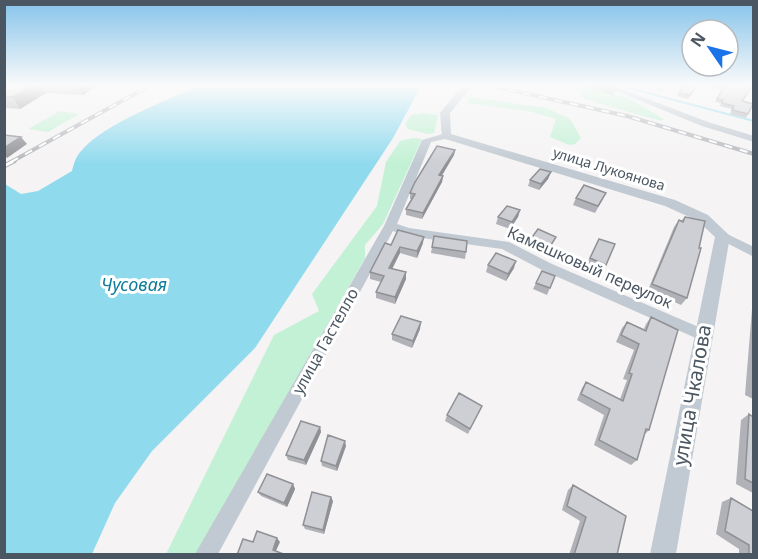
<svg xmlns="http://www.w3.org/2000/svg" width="758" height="559" font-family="'Noto Sans',sans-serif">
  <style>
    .green { fill: #c3f1d5 }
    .water { fill: #90daee }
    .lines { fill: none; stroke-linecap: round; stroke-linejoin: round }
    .stream { stroke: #90daee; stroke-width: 2 }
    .minor { fill: #c1cad2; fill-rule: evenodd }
    .tertiary { fill: #c1cad2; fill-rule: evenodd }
    .rail-far1-casing { stroke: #b5b8bd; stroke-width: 4 }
    .rail-casing { stroke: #b5b8bd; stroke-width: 5 }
    .rail-far1 { stroke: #fff; stroke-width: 2; stroke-dasharray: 8; stroke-linecap: butt }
    .rail { stroke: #fff; stroke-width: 3; stroke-dasharray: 10; stroke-linecap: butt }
    .wall { fill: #b0b2b7 }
    .shaded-wall { fill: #909195 }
    .building { fill: #cdcfd5; stroke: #909195; stroke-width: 1.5 }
    .labels { text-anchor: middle; stroke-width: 6; stroke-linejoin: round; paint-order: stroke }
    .far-street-label { font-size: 14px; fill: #4a5661; stroke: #fff }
    .street-label { font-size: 16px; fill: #4a5661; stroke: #fff }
    .water-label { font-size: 18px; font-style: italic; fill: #0c7c9b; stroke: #fff }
    .near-street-label { font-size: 20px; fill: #4a5661; stroke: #fff }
  </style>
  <rect width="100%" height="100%" fill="#f5f3f3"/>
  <!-- green -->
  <path class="green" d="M553,86H583L628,98L664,119L661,121L583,99L579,92Z
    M470,97L547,108L570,119L581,138L575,144L569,145L550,137L556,119L528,111L467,103Z
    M60,111L79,114L48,132L28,129Z
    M423,113L438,115L434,133L428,134L408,129L405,124L411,115Z
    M413,138L422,139L383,224L365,245V258L196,554H166L274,335L319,311L312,294L377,206L386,162L400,141Z"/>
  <!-- water -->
  <path class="water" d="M199,86H421L393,138L255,348L152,451L115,503L92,554H5V184L21,194L38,191L72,171C74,163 76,156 82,150C104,124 167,100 199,86Z"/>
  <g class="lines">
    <!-- stream -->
    <path class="stream" d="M621,86L754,121"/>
    <!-- minor -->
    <path class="minor" d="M604,86H614L708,122L754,136V142L702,126Z
      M659,86H667L660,92L656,90Z
      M446,133L451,136L449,138L431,142L397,224L409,228L509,242L552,264L708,331L711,335L708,339L703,341L698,339L542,270L502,249L407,236L393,231L218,554H195L384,226L422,140Z
      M723,232L754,247V257L719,239L717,236Z"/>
    <!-- tertiary -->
    <path class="tertiary" d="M462,86H472L450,113L451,134L675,200L708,215L730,236L676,554H650L715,237L698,221L665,206L442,138L440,113Z"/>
    <!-- rail-far1 casing -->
    <g class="rail-far1-casing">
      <path id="rail-far1" d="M492,86L627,116L754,154
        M11,162L149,86"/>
    </g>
    <!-- rail casing -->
    <g class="rail-casing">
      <path id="rail" d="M4,166L14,161"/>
    </g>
    <!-- rail-far1 -->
    <use href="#rail-far1" class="rail-far1"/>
    <!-- rail -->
    <use href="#rail" class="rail"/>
  </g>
  <!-- wall -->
  <path class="wall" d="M7,86H96L83,95L46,93L20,109L4,108V87Z
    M582,86H610L617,88L613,95Z
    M676,86H697L688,99L677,96L682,89L675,88Z
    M704,86H752L742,101L748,114L746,118L730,114L732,109L720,106L721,103L715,102L722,90Z
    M455,150L454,155L442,176H443L442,182L422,219L406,215V209L412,199H410V193Z
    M551,172L548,179L539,190L528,186L530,180Z
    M576,198L603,199L595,213L573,205Z
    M520,210L518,217L510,229L496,224L498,217Z
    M685,217L687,298L681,305L648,290L674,227L679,220L681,221Z
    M599,239L606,265L602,271L586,265Z
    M530,240L553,243L546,254L528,247Z
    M423,243L417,258L400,253L392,269L406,272V279L395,304L376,298V292L381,282L370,279V272L391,245Z
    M432,247L466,252L465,259L431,253Z
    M488,265L514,268L506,281L486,272Z
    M555,276L547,295L533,289L536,283Z
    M753,307V399L745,395L752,309Z
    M651,317L649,430L644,435L637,460L631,465L594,445L604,415L577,400L582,388L586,382L620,399L627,380L623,379L634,350L616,342L622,328L627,322L644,329L646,324Z
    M420,329L412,348L392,340V334Z
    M479,411L468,434L445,421L447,415Z
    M749,414L753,417V493L736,484L741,420Z
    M320,427L321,432L306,465L288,460L286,455Z
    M346,446L337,471L322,466L321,461Z
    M293,484L295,489L287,507L261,496L258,492Z
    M573,485L617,555H569L580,521L562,510L568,490Z
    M731,498L753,555H739V549L716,534L722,502Z
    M333,501L324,534L305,529L303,525Z"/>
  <!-- shaded-wall -->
  <path class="shaded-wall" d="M33,86H41L46,93L20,109L13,97Z
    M78,86H96L83,95Z
    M21,137L27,144L7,158L4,154V148Z
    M455,150L454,155L438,181L439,175Z
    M551,172L548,179L539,190L541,184Z
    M443,176L442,182L422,219L423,213Z
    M520,210L518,217L510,229L512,222Z
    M424,237L423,243L417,258V251Z
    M400,247V253L389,275V268Z
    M516,261L514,268L506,281L508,274Z
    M406,272V279L395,304V297Z
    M421,322L420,329L412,348L413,341Z
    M320,427L321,432L306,465L304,460Z
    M345,441L346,446L337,471L336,466Z
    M293,484L295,489L287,507L284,503Z
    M331,497L333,501L324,534L323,530Z
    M277,538L280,542L275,553L273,550Z"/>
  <!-- building -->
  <path class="building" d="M7,86H33L13,97H4V87Z
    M599,86H610L617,88L615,90Z
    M680,86H697L690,95L679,93L684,86Z
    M718,86H752L742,101L753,104L748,114L732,110L734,106L722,103L723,100L717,99L724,87Z
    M4,135L21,137L4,148Z
    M437,146L455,150L439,175L443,176L423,213L406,209L415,194L410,193L415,182Z
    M540,169L551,172L541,184L530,180Z
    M584,185L606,193L598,206L576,198Z
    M507,206L520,210L512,222L498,217Z
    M685,217L705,221L699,248H701L687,298L652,284L679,220L683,222Z
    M538,229L556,237L549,248L530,240Z
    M398,230L424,237L417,251L400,247L389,268L406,272L395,297L376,292L384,276L370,272L385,243L391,245Z
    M434,236L467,241L466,252L432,247Z
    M599,239L615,244L606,265L590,258Z
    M496,253L516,261L508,274L488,265Z
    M542,271L555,276L550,288L536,283Z
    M401,316L421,322L413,341L392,334Z
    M651,317L678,330L649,430L646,429L637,460L599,440L610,409L581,394L586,382L623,401L632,374L629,373L639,344L621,335L627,322L646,331Z
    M459,393L482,406L470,429L447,415Z
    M749,414L753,417V483L745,479Z
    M301,421L320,427L304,460L286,455Z
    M328,435L345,441L336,466L321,461Z
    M267,474L293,484L284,503L258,492Z
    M573,485L626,516L617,555H574L586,517L567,506Z
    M312,492L331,497L323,530L303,525Z
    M731,498L753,511V555H749V545L725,531Z
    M257,531L277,538L273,550L286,555H237L243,539L253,542Z"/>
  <!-- sky -->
  <linearGradient id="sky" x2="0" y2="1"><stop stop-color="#85c3ea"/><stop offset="0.52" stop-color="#fafafa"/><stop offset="1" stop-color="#fafafa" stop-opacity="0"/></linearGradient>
  <rect width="758" height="164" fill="url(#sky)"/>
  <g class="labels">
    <!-- far-street labels -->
    <g class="far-street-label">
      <text transform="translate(609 169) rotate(17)" y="5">улица Лукоянова</text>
    </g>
    <!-- street labels -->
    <g class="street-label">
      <text transform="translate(590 267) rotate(24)" y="6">Камешковый переулок</text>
      <text transform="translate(325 341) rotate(-61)" y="6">улица Гастелло</text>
    </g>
    <!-- water labels -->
    <g class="water-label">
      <text x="134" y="291">Чусовая</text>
    </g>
    <!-- near-street labels -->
    <g class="near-street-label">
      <text transform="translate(692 395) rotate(-80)" y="7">улица Чкалова</text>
    </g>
  </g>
  <!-- border -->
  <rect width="758" height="559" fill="none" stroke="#4a5661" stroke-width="12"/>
  <!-- north arrow -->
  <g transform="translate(710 48) rotate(305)"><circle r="28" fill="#ffffff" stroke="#b7bbc0" stroke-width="1.5"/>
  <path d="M0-4.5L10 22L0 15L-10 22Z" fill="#1a73e8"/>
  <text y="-9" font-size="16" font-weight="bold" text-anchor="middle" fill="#4a5661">N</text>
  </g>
</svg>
